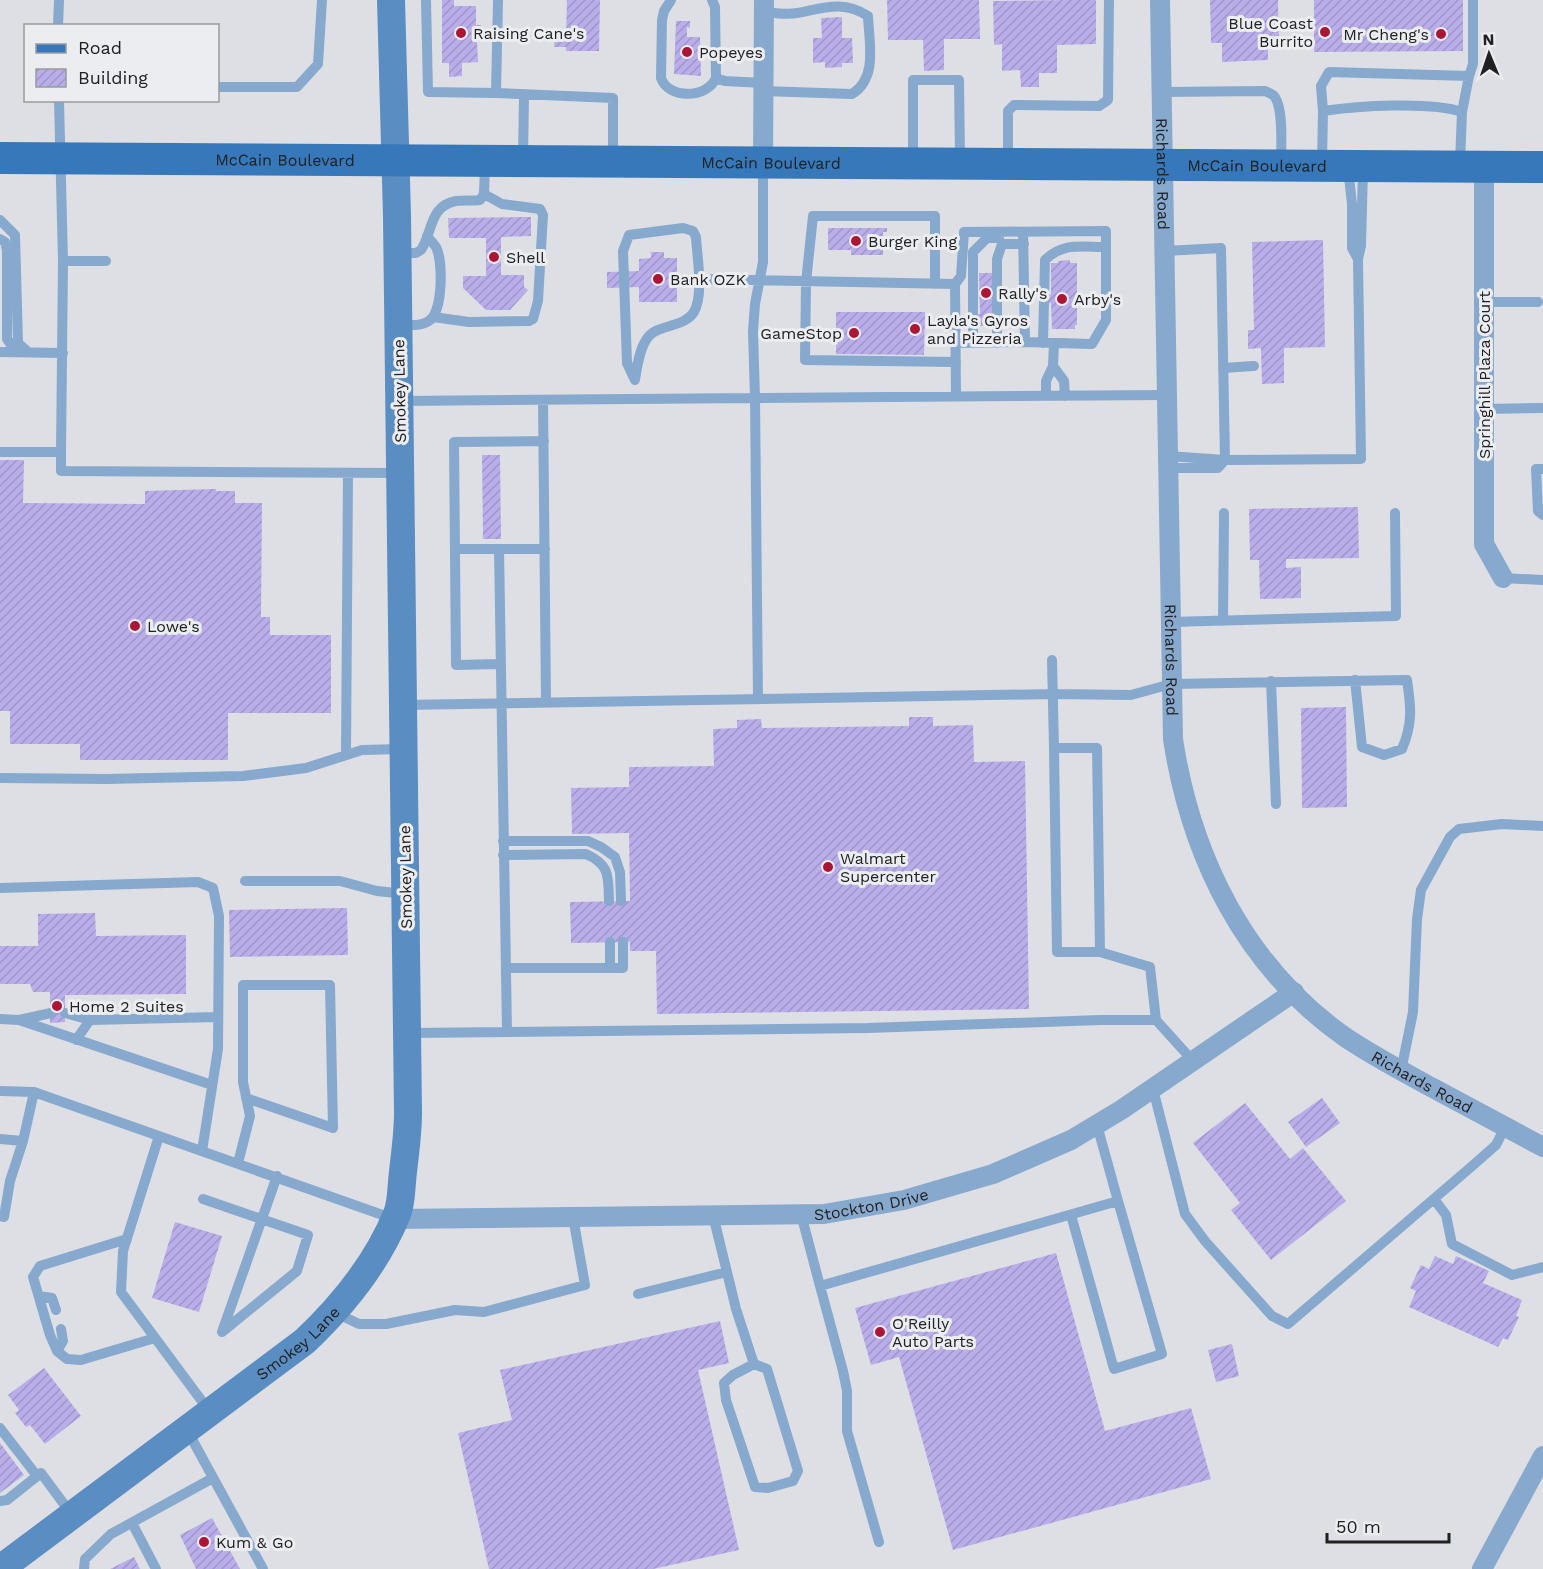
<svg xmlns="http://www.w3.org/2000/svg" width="1543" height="1569" font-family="'Work Sans',sans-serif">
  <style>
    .building { fill: url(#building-hatch) }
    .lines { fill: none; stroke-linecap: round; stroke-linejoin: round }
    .lane { stroke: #87a9cd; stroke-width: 10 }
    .street { stroke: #87a9cd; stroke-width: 20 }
    .secondary { stroke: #5a8dc2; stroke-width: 28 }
    .primary { stroke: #3678b9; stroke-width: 32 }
    .poi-dot { fill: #ac1636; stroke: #ebedf1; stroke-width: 2 }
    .labels { text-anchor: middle; stroke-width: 6; stroke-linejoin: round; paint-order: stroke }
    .poi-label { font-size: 16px; fill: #212123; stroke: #ebedf1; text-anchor: start }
    .street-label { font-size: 16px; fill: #212123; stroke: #ebedf1 }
  </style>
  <defs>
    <pattern id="building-hatch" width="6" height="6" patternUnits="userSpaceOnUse" patternTransform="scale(1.5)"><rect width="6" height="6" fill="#b9aee9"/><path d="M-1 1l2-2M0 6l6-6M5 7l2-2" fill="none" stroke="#9f95c8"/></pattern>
  </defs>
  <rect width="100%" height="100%" fill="#dedfe4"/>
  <!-- building -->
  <path class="building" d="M442,0H454V6H476V25H481L482,41H477L478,62L462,63V76L449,77V63H442Z
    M567,0H600L599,51H566V47H554L555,37L566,38Z
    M887,0H979L980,39H944V70L924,71L923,40H888Z
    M1068,0H1096V44L1057,45V73H1039V87H1021L1020,70L1002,71V44L994,45L993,1Z
    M1210,0H1278L1279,41L1268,42V60L1222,62V43H1211Z
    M1314,0H1463V51L1314,52Z
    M842,17V38H852L853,63H842V67L825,68V62L813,63V38H822L821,18Z
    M676,21H690V28L687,27V37H700L701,76L674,74Z
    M531,217V236L501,237V275H524V287L528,290L510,310H486L463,288V276H486V238H449L448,218Z
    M828,228H887V232H883V255H851V250H828Z
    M1323,240L1325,347L1284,348V383L1262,384L1261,348L1248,349V330H1254L1252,242Z
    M651,252H664V258H677V302H639V287L607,288V272L639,271V259L651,258Z
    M1070,260V263H1077V325H1075V329H1052L1051,303H1048L1047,294L1051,295V263H1058V261Z
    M979,273H992V314L994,326H977L975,314H980Z
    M836,312H925L924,355L836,354Z
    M482,455H500L501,539H483Z
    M0,460H24L23,503L145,504V491L216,489V491H235V503H262L261,617H270V635H331V713H228V760H80V744H10V711H0Z
    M1358,507L1359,558L1286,559V568L1301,567V598L1260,599L1259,560H1250L1249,509Z
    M1346,707L1347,807L1302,808L1301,708Z
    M909,717H933V726L973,725L974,762L1025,761L1029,1009L657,1014L656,951H630V942L571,943L570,902L630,901L629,833L572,834L571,788L629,787V767L714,766L713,729L737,728V720L761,719L762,728L909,726Z
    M347,908L348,955L230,957L229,910Z
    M95,913L96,936L186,935V994L65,995V1022L50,1023V992H33L30,984H0V946H38V914Z
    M1322,1098L1340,1123L1306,1147L1288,1122Z
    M1245,1103L1290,1159L1303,1148L1346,1201L1271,1260L1231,1210L1240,1203L1193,1143Z
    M175,1222L222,1236L199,1312L152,1298Z
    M1056,1253L1105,1431L1191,1408L1211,1479L953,1550L899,1357L871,1365L855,1308Z
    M1435,1256L1453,1264L1456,1256L1489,1271L1483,1283L1522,1300L1516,1316L1519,1317L1508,1340L1503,1338L1498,1347L1409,1307L1416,1291L1410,1288L1421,1265L1429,1269Z
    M720,1321L729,1363L698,1370L739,1550L653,1569H489L458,1433L512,1420L500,1370Z
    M1232,1344L1239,1376L1216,1382L1208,1350Z
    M44,1368L81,1416L45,1444L30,1425L26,1427L15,1413L19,1410L8,1395Z
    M0,1443L24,1475L0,1493Z
    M212,1518L240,1569H196L180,1535Z
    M134,1557L140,1569H110Z"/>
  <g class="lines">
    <!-- lane -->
    <path class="lane" d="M426,0L428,92L496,93
      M498,0L496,93L613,98V160
      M671,0L664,11L662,20L661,78C668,99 707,99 716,78L715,7L712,0
      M58,26L59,0
      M716,78L725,81L763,83
      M218,87H297L318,64L322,0
      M763,91L852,94C878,78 869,43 868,16C843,0 824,8 797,13C787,15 774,13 764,12
      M1162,92L1265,91C1267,92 1272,94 1274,96C1284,107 1281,148 1281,164
      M59,100L63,261L61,452
      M1323,111L1321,86L1329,72L1469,76L1473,64V0
      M1462,112L1469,76
      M523,158L524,96
      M913,160V80H959L960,160
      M1008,161V111L1014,105L1099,106L1108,100L1109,0
      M1322,162L1323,111C1357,106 1431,101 1462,112L1460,163
      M763,166V262L755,304L753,331L755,398L1167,395
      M1348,168L1352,204V248L1358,259
      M0,220L15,235L18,343L28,352
      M683,228L693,231L696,237C697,257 704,294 694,312C683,329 656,323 646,340C639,351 637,367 635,380L627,363L623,251L629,235Z
      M0,239L5,242L7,250V339L12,346L20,352
      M1165,251L1221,248L1225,460L1361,459L1358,259L1361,246L1363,169
      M397,253H416L421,250C433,232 429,206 456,201C464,200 472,201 480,200L484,194L485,165
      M63,261H106
      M699,279L955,284L956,396
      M935,284V216H813L806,282L805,360L956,362
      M955,284L961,276L964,232L1106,231V320L1092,344L1025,342
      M1484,302H1538
      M433,317L469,322L529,321L533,319L538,301L543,215L540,209L502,204L484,194
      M398,324C408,325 422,327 430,320C443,310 443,261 436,247C434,244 430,240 427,236
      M956,343L1025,342L1023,232
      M973,343V252L987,238H999
      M997,343V259L1002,244H1024
      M1043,343L1045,260C1063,242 1081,247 1106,247
      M0,352L63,353
      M1053,366L1064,381L1065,396
      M1223,368L1254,366
      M1046,396V381L1053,366L1054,343
      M543,400L546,702
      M399,401L755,398L758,699
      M1484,409L1543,408
      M0,452H61V471L400,473
      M1168,456L1225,460
      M1168,468H1218L1225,460
      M1543,469H1536L1538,511L1543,515
      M455,549H545
      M499,549L507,1032
      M1503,578L1543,580
      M1223,621L1224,513
      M1170,622L1396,616L1395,513
      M1052,660L1054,748H1097L1100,952L1150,967L1156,1020
      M499,664L456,665L454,442L544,441
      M1271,681L1276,804
      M403,705L1053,694L1131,695L1171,684L1407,680C1411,707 1413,723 1402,749L1384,755L1362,747L1355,680
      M1054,748L1057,952H1100
      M346,755L348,473
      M0,778L106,779L243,776L306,768L362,750L401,749
      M503,841H588L601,847L615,857L620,872L621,901
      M503,855L586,854C611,865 608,878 609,901
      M245,881H340L377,891L406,894
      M0,888L198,882L213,888L219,916L218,1049L202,1151
      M610,942V968
      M506,968H623V942
      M65,1013L90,1020
      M0,1019L19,1020L212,1085
      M19,1020L51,1013
      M408,1033L868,1028L1101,1020H1156L1193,1061
      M76,1040L90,1020L218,1017
      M1401,1071L1413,1012L1417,919L1421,890L1450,837L1459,829L1502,824L1543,826
      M1153,1089L1185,1214L1205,1241L1272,1316L1288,1324L1471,1167L1496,1145L1505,1127
      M0,1091L34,1092L394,1219
      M159,1136L123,1251L121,1292L210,1412
      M0,1139L23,1141L10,1181L4,1217L0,1216
      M23,1141L34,1092
      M238,1163L250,1116L243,1082V985H330L333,1128L246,1098
      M203,1199L308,1235L297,1271L222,1332L277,1176
      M1434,1199L1446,1215L1452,1244L1512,1275L1543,1267
      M801,1214L820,1286L1118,1201L1097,1125
      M713,1215L736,1309L754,1364L767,1369L798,1471L793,1481L768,1488L755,1487L726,1400L724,1383L733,1375L754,1364
      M1071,1215L1114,1369L1162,1354L1118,1201
      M127,1239L40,1266L33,1277L50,1335L57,1351L67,1359L81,1360L155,1338
      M820,1286L843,1371L847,1391V1431L879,1542
      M638,1294L727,1272
      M39,1296L52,1298L56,1310
      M336,1313L359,1324H386L455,1310L484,1312L585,1285L573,1217
      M57,1351L63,1341L61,1329
      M0,1428L37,1476
      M187,1430L263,1569
      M0,1501L7,1500L41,1473L72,1515
      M132,1523L156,1569
      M84,1569L85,1559L111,1534L213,1478"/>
    <!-- street -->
    <g class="street">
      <path id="s1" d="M1160,0L1173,739C1191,857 1245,967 1345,1037C1373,1056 1402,1071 1431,1087C1469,1107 1506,1127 1543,1147"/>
      <path d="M763,162L764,0"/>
      <path d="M1484,167V544L1503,578"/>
      <path id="s2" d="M394,1219L824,1214L904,1200L993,1174L1071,1140L1121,1110L1294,992"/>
      <path d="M1482,1569L1543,1456"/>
    </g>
    <!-- secondary -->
    <path class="secondary" id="s3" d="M0,1569L305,1341C343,1305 377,1263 397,1214C401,1204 401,1193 402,1182C404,1159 408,1137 408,1113L397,216L391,0"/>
    <!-- primary -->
    <path class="primary" id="s4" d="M0,158L1543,167"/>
  </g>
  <!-- markers -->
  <g class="poi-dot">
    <circle cx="1325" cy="32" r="6"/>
    <circle cx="461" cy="33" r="6"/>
    <circle cx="1441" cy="34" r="6"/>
    <circle cx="687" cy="52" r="6"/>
    <circle cx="856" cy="241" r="6"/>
    <circle cx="494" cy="257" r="6"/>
    <circle cx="658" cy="279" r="6"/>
    <circle cx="986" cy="293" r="6"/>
    <circle cx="1062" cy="299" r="6"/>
    <circle cx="915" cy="329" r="6"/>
    <circle cx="854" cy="333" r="6"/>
    <circle cx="135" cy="626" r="6"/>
    <circle cx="828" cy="867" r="6"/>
    <circle cx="57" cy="1006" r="6"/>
    <circle cx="880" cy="1332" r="6"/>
    <circle cx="204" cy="1542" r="6"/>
  </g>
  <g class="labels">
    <!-- poi labels -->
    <g class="poi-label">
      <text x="1313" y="29" text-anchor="end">Blue Coast<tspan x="1313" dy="18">Burrito</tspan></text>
      <text x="473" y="39">Raising Cane's</text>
      <text x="1429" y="40" text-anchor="end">Mr Cheng's</text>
      <text x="699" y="58">Popeyes</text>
      <text x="868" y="247">Burger King</text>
      <text x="506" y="263">Shell</text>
      <text x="670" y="285">Bank OZK</text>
      <text x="998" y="299">Rally's</text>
      <text x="1074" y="305">Arby's</text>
      <text x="927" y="326">Layla's Gyros<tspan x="927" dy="18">and Pizzeria</tspan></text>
      <text x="842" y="339" text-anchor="end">GameStop</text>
      <text x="147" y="632">Lowe's</text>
      <text x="840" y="864">Walmart<tspan x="840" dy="18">Supercenter</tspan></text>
      <text x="69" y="1012">Home 2 Suites</text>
      <text x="892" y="1329">O'Reilly<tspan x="892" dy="18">Auto Parts</tspan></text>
      <text x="216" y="1548">Kum &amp; Go</text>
    </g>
    <!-- street labels -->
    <g class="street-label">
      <text dy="6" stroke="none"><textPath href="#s4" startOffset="285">McCain Boulevard</textPath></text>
      <text dy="6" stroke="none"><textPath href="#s4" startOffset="771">McCain Boulevard</textPath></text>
      <text dy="6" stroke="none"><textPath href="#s4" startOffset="1257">McCain Boulevard</textPath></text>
      <text dy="6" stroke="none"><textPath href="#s1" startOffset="174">Richards Road</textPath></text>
      <text transform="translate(1484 375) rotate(-90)" y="6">Springhill Plaza Court</text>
      <text transform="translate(399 391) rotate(-91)" y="6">Smokey Lane</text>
      <text dy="6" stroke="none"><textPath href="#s1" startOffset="660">Richards Road</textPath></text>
      <text transform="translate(405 877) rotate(-91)" y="6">Smokey Lane</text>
      <text dy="6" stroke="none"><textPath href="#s1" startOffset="1182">Richards Road</textPath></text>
      <text dy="6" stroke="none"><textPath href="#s2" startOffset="478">Stockton Drive</textPath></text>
      <text dy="6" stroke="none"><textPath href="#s3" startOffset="374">Smokey Lane</textPath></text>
    </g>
  </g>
  <!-- legend -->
  <rect x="24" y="24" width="195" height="78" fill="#ebedf1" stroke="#9a9b9f" stroke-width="1.5"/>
  <rect x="36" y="44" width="30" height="9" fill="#3678b9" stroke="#9a9b9f" stroke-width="1.5"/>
  <text x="78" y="54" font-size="18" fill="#212123">Road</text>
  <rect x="36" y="69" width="30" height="18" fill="url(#building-hatch)" stroke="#9a9b9f" stroke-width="1.5"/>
  <text x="78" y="84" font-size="18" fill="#212123">Building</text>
  <!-- north arrow -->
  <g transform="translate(1489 54) rotate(358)" stroke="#ebedf1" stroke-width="4.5" paint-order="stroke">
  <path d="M0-4.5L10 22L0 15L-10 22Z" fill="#212123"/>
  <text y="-9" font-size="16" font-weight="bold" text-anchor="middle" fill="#212123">N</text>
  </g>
  <!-- scale -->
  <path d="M1327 1533v9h122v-9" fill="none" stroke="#212123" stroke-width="3"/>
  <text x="1336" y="1533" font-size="18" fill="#212123" stroke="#ebedf1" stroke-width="4.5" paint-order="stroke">50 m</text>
</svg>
